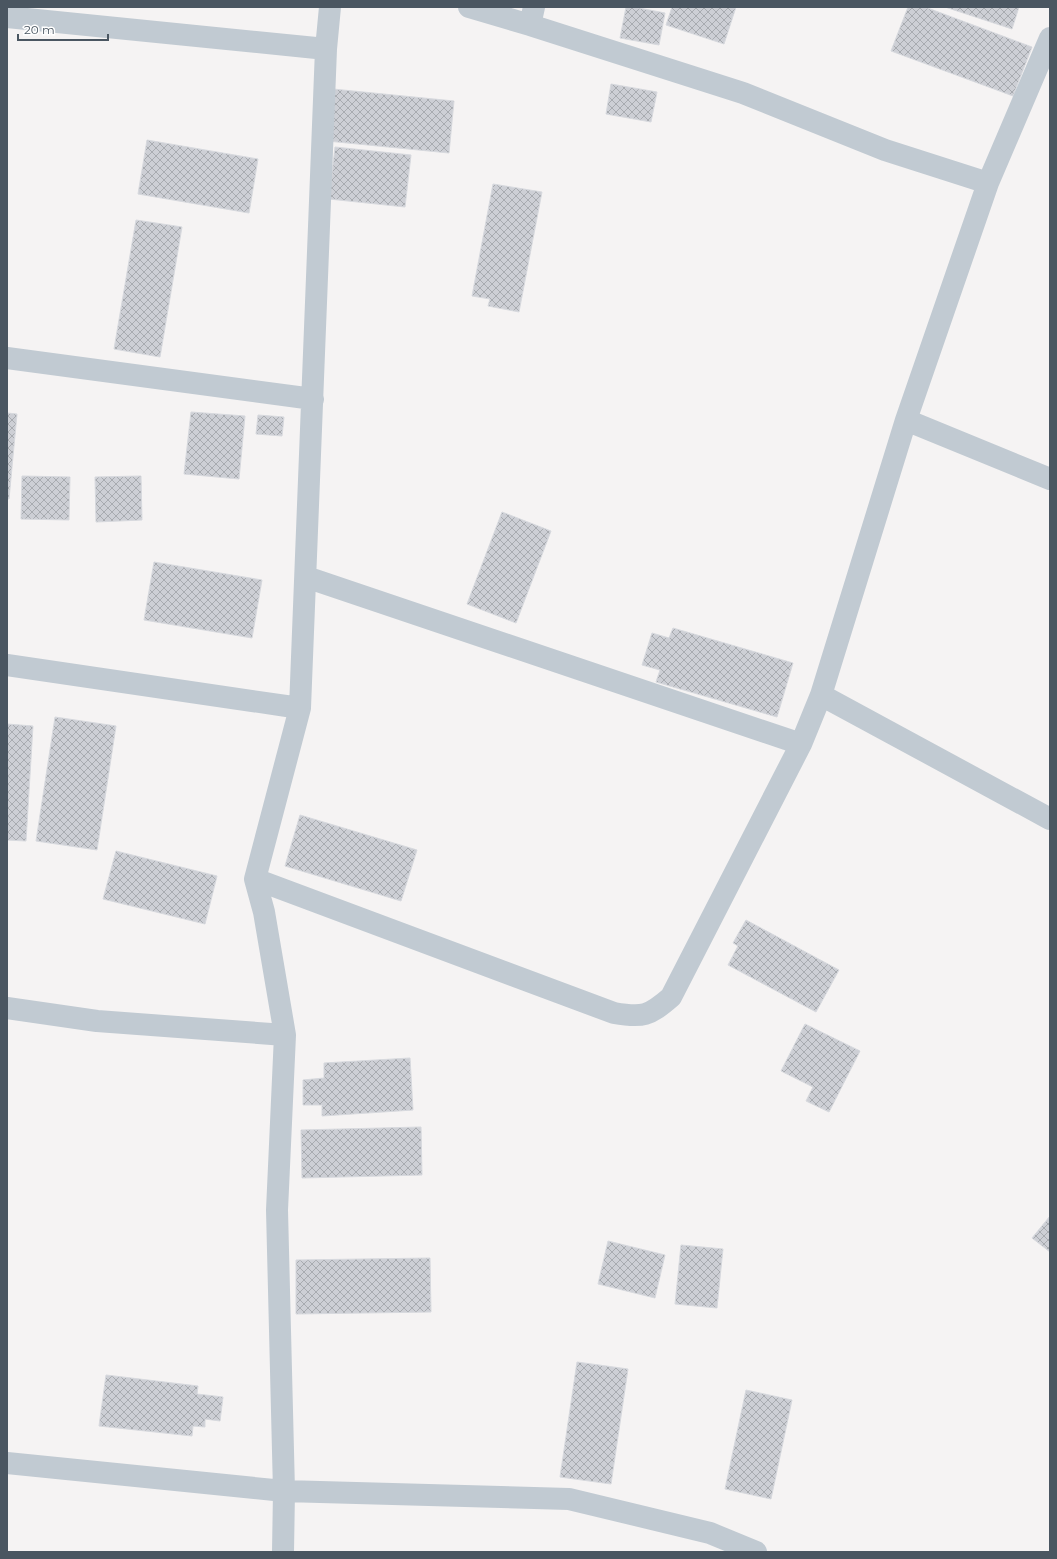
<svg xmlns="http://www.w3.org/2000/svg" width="1057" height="1559" font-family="Montserrat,sans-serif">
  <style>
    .building { fill: url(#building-cross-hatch); stroke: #d7d9de }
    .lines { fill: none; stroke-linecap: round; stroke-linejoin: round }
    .minor { stroke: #c1cad2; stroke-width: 22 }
  </style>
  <defs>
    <pattern id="building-cross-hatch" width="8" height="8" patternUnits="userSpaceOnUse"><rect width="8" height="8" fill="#cdcfd5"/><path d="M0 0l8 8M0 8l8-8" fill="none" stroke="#a8abb0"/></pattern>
  </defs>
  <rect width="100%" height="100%" fill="#f5f3f3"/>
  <!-- building -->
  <path class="building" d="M626,7H634L665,13L659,45L620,38Z
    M672,7H736L724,44L666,25Z
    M908,7H925L1032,47L1013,96L891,51Z
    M945,7H1019L1012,29Z
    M611,84L657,92L651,122L606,114Z
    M333,89L454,101L449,153L327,141Z
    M147,140L258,159L249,213L138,194Z
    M335,147L411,155L405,207L329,199Z
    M493,184L542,192L519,312L488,306L490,299L472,296Z
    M136,220L182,227L160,357L114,349Z
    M191,412L245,416L239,479L184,474Z
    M7,413L17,414L9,499H7Z
    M258,415L284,417L282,436L256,434Z
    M22,476L70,477L69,520L21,519Z
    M141,476L142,520L96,522L95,477Z
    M502,512L551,531L516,623L467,604Z
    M154,562L262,580L252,638L144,620Z
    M673,628L793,663L777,717L656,682L660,670L642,665L652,633L669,638Z
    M55,717L116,726L97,850L36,841Z
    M7,724L33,726L26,841L7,840Z
    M300,815L417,850L401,901L285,866Z
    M116,851L217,876L205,924L103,899Z
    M746,920L839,970L816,1012L728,965L738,946L733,943Z
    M805,1024L860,1051L829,1112L806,1101L813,1087L781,1071Z
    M410,1058L413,1110L322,1116V1105H303V1080L324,1078V1063Z
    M421,1127L422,1175L302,1178L301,1130Z
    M1050,1216V1252L1032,1238Z
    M608,1241L665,1255L655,1298L598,1284Z
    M681,1245L723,1249L717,1308L675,1304Z
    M430,1258L431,1312L296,1314V1260Z
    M577,1362L628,1369L611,1484L560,1477Z
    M106,1375L198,1386L197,1394L223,1397L220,1421L205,1419V1427L193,1426L192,1436L99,1426Z
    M746,1390L792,1400L771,1499L725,1489Z"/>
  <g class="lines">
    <!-- minor -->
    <path class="minor" d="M469,7L530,25L534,7
      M7,17L326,49
      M530,25L743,93L885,150L988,183
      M7,358L313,399
      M906,420L1050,479
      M306,577L801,744
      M7,665L300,708
      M821,695L1050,819
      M255,879L614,1013C643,1018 649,1016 671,997L801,744L821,695L906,420L988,183L1050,38
      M7,1008L97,1021L285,1035
      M7,1463L284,1491L569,1499L710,1533L756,1552
      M283,1552L284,1491L277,1210L285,1035L264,912L255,879L300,708L326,49L330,7"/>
  </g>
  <!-- border -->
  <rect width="1057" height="1559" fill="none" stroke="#4a5661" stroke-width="16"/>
  <!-- scale -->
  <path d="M18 34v6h90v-6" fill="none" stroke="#4a5661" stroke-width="2"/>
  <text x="24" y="34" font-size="12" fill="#4a5661" stroke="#ffffff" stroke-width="3" paint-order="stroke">20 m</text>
</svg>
